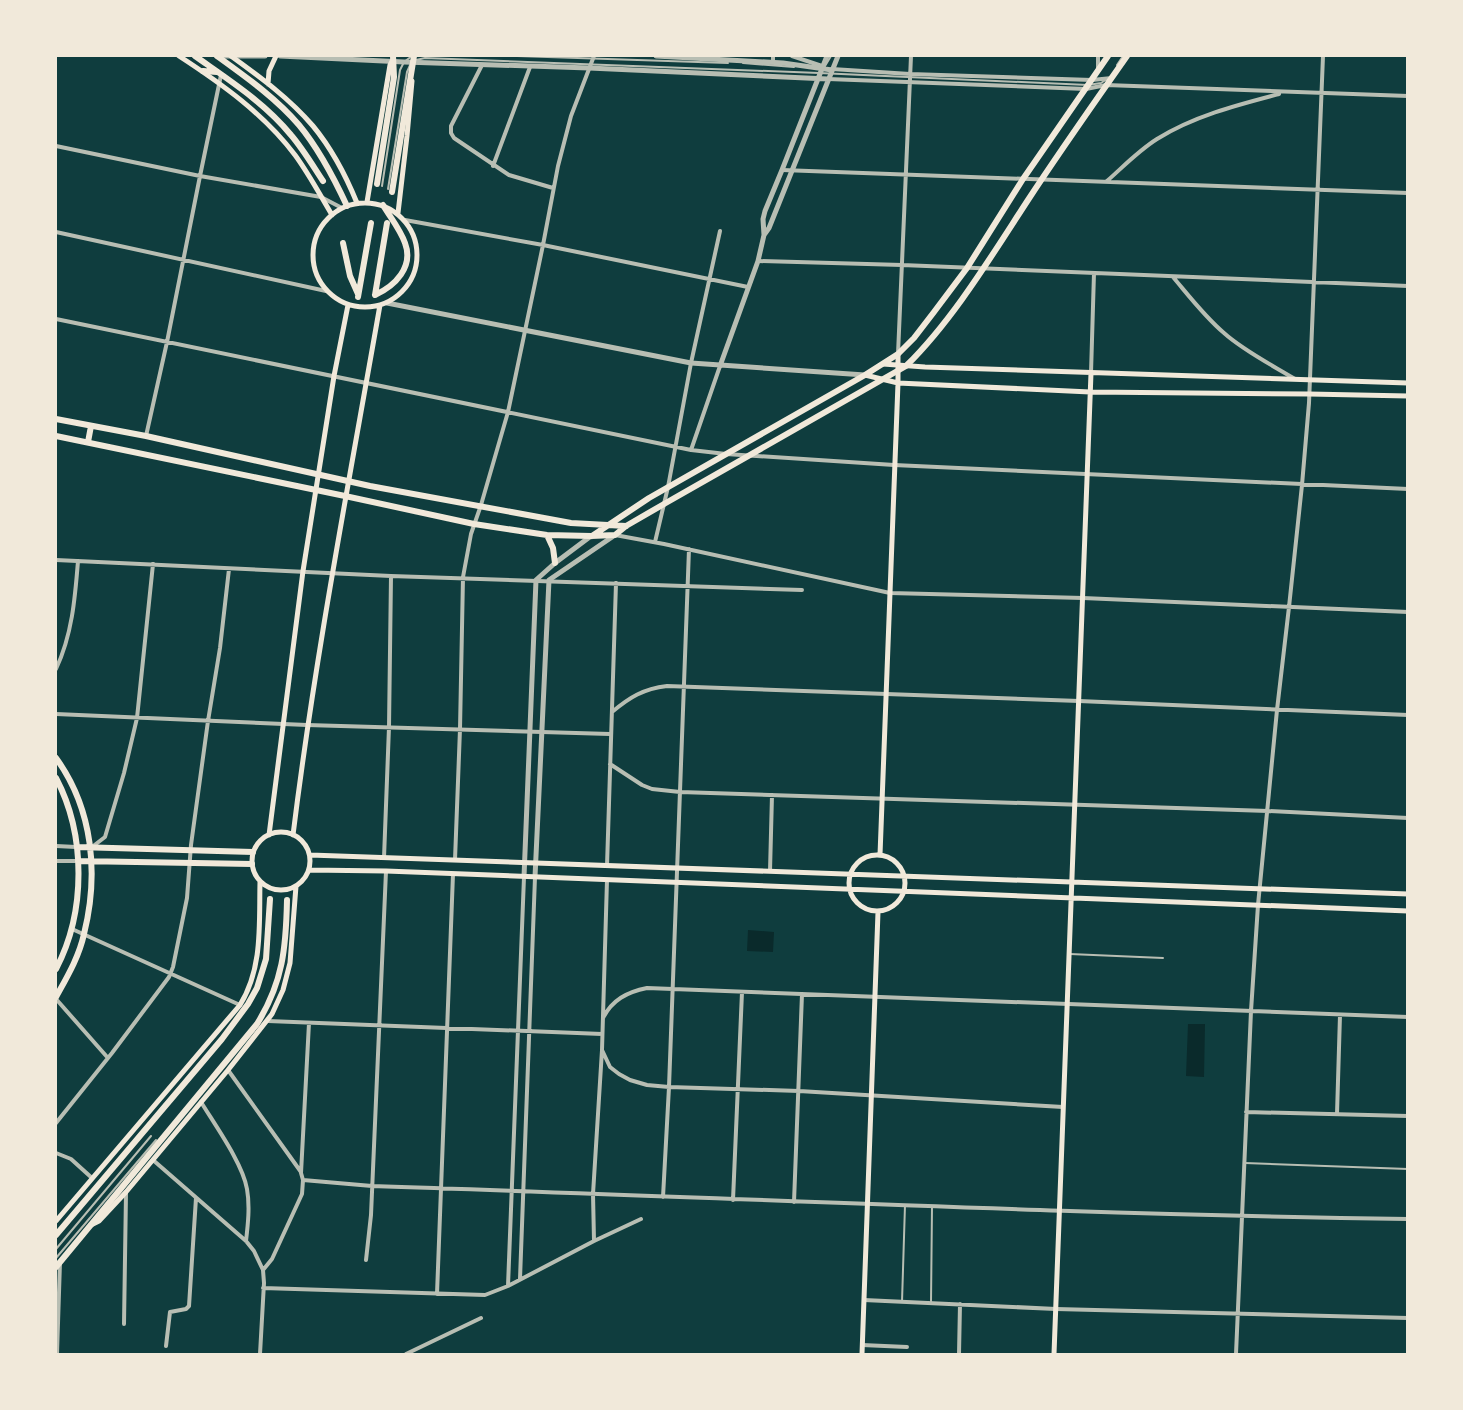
<svg xmlns="http://www.w3.org/2000/svg" width="1463" height="1410" font-family="'Varela Round',sans-serif">
  <style>
    .water { fill: #0a2a2b }
    .lines { fill: none; stroke-linecap: round; stroke-linejoin: round }
    .service { stroke: #b8beb3; stroke-width: 2 }
    .minor { stroke: #b8beb3; stroke-width: 4 }
    .tertiary { stroke: #b8beb3; stroke-width: 5 }
    .secondary { stroke: #f1e9da; stroke-width: 5 }
    .primary { stroke: #f1e9da; stroke-width: 6 }
  </style>
  <rect width="100%" height="100%" fill="#0f3d3e"/>
  <!-- water -->
  <path class="water" d="M748,930L774,932L773,952L747,951Z
    M1188,1024H1205L1204,1077L1186,1076Z"/>
  <g class="lines">
    <!-- service -->
    <path class="service" d="M517,56L728,63
      M416,60L425,58L819,73L1088,85L1101,83L1107,79
      M743,63L794,67
      M1117,65L1123,56
      M825,66L831,56
      M382,186L400,70L404,62L412,56
      M388,189L407,72L411,63
      M1070,954L1163,958
      M1245,1163L1408,1169
      M56,1249L151,1136
      M56,1258L156,1140
      M902,1302L905,1205
      M931,1303L932,1207"/>
    <!-- minor -->
    <path class="minor" d="M773,56V62
      M792,56L822,66
      M482,65L451,126V133L454,138L509,175L553,188
      M832,69L910,74L1092,80L1112,78
      M1098,70V56
      M828,79L1086,89L1106,85L1408,96
      M56,146L200,176L321,197L342,208
      M493,166L530,67
      M782,170L1408,193
      M1107,181C1123,167 1138,151 1157,139C1194,116 1237,105 1279,94
      M405,220L543,245L748,287
      M56,232L326,291
      M758,261L902,265L1408,286
      M1173,277C1189,296 1205,317 1224,333C1244,351 1272,365 1295,379
      M56,319L691,450L726,454L894,465L1408,489
      M898,354L911,56
      M1091,373L1094,273
      M146,436L167,342L200,176L221,75
      M691,450L720,366
      M615,535L664,544L890,593L1083,598L1408,612
      M655,542L668,487L691,363L720,231
      M56,560L391,576L802,590
      M56,669C72,635 75,599 78,561
      M612,712C630,697 643,689 667,686L1079,701L1408,715
      M56,714L307,725L610,734
      M610,764L642,785L652,789L680,792L1268,811L1408,818
      M56,846L76,847
      M92,847L105,837L124,773L137,718L153,564
      M384,858L389,727L391,576
      M455,860L460,729L463,577L471,534L481,505L508,412L543,245L558,166L571,116L594,56
      M56,861H78
      M607,866L616,583
      M770,871L772,795
      M72,929L240,1005
      M56,999L108,1058
      M603,1018C612,1000 627,992 647,988L1408,1017
      M268,1021L602,1034
      M602,1050L610,1067L619,1074L630,1080L647,1085L669,1087L799,1091L1063,1107
      M228,1070L301,1172
      M201,1102C215,1125 243,1164 247,1189C250,1206 248,1224 246,1241
      M1246,1112L1408,1116
      M1337,1114L1340,1015
      M56,1123L112,1053L169,977L173,967L187,898L191,845L208,721L220,648L229,569
      M56,1153L71,1159L92,1178
      M153,1160L246,1241L254,1251L263,1270
      M303,1180L372,1186C717,1197 1062,1214 1408,1219
      M663,1197L669,1087L689,549
      M733,1200L742,992
      M794,1202L802,994
      M594,1241L593,1194L602,1050L607,880
      M366,1260L371,1215L386,871
      M520,1279L535,877
      M508,1286L524,877
      M263,1288L485,1295L508,1286L594,1241L641,1219
      M437,1294L453,874
      M864,1300L1056,1309L1408,1318
      M124,1324L126,1193
      M862,1345L907,1347
      M166,1346L170,1312L186,1309L189,1306L196,1198
      M57,1354L60,1262
      M260,1354L264,1283L263,1270L272,1259L302,1194L303,1180L301,1173L309,1023
      M406,1354L481,1318
      M959,1354L960,1304
      M1236,1354L1251,1011L1258,905L1277,710L1289,607L1302,485L1309,403L1323,56"/>
    <!-- tertiary -->
    <path class="tertiary" d="M222,56H265
      M280,56L404,62L589,68L828,79
      M656,56L783,63L832,70
      M764,235L763,219L765,211L782,170L827,56
      M387,303L691,363L865,375
      M720,366L758,261L764,235L769,228L838,56
      M524,877L536,580L555,563L591,536
      M535,877L549,580L615,535"/>
    <!-- secondary -->
    <path class="secondary" d="M179,56C222,84 264,114 295,155C309,174 320,195 332,215
      M231,56C260,77 289,98 313,126C332,149 346,176 357,203
      M268,84L269,71L276,56
      M367,202L390,65L392,61
      M313 255a52 52 0 1 1 104 0a52 52 0 1 1-104 0Z
      M398,213L407,136L412,81
      M883,364L925,367L1408,383
      M865,375L898,383L1090,392L1309,394L1408,396
      M252 861a29 29 0 1 1 58 0a29 29 0 1 1-58 0Z
      M269,835L303,571L334,376L348,305
      M293,835C315,657 349,482 380,305
      M849 883a28 28 0 1 1 56 0a28 28 0 1 1-56 0Z
      M310,855L1408,894
      M880,855L898,383V354
      M309,870L386,871L1408,911
      M56,1221L240,1005C263,968 259,924 260,882
      M91,1225L99,1221L126,1192L228,1070L272,1014L283,990L290,963L296,886
      M862,1354L878,912
      M1054,1354L1091,373"/>
    <!-- primary -->
    <path class="primary" d="M195,56C229,80 265,103 291,135C303,149 313,166 323,181
      M217,56C246,77 276,98 299,125C319,149 334,178 347,206
      M203,71L217,72
      M377,184L394,77L393,56
      M392,192L414,56
      M343,243L350,276L358,294
      M375,295C395,286 414,267 405,243C400,229 390,217 383,205
      M375,295L387,223
      M358,297L371,223
      M56,419L146,436L370,486L571,523L626,526
      M56,436L345,496L474,524L547,535L591,536L615,535L626,526L664,504L906,366C953,320 992,255 1028,200C1060,151 1094,103 1127,56
      M88,442L91,426
      M547,535L553,548L555,563
      M592,536L649,498L865,375L898,354L914,338L934,312L967,268L1023,179L1108,56
      M56,758C93,809 99,874 84,934C79,957 67,977 56,997
      M56,778C86,835 86,912 56,969
      M77,847L253,852
      M78,861L252,864
      M56,1235L222,1039L248,1004L257,988L266,959L270,899
      M56,1267L257,1024C283,982 286,948 287,900"/>
  </g>
  <!-- border -->
  <rect width="1463" height="1410" fill="none" stroke="#f1e9da" stroke-width="114"/>
</svg>
